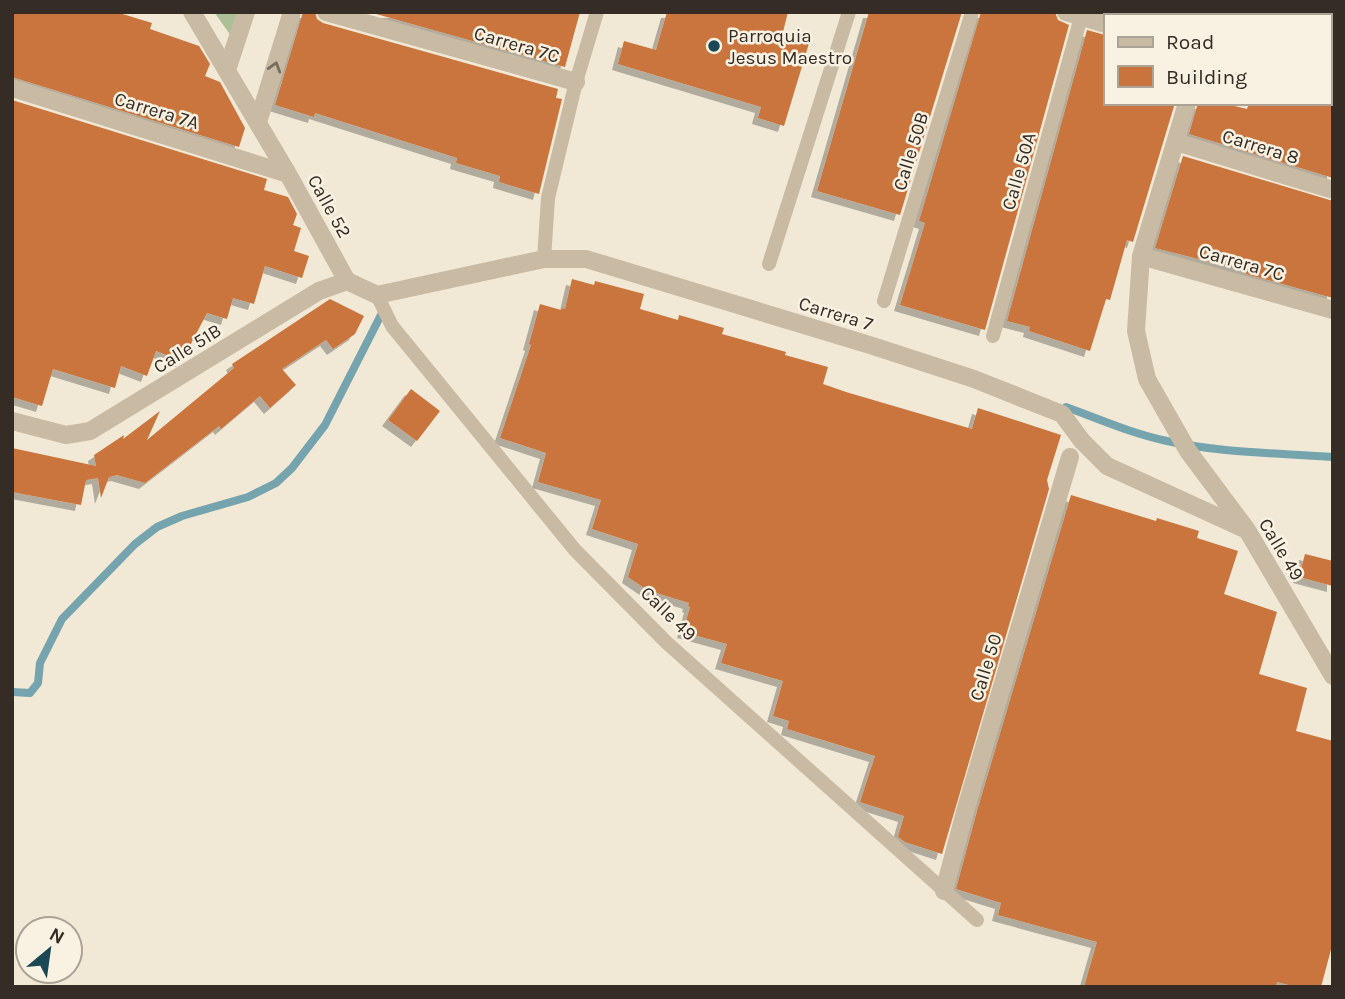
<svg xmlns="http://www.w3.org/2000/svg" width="1345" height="999" font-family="Karla,sans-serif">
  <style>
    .green { fill: #acc097 }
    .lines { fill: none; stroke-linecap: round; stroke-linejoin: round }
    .stream { stroke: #75a3ae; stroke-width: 8 }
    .building { fill: #c9743d; filter: url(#shadow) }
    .lane { stroke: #c9baa3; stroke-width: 14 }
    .street { stroke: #c9baa3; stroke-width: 18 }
    .oneway { stroke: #776c5e }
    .poi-dot { fill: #1a4955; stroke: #f9f2e2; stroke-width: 2.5 }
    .labels { text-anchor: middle; stroke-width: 5; stroke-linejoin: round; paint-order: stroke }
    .poi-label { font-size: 19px; fill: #342c25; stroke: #f9f2e2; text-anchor: start }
    .street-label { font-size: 19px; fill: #342c25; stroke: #f9f2e2 }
  </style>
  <defs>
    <filter id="shadow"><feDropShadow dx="-6" dy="6" stdDeviation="0" flood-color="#0004"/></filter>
  </defs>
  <rect width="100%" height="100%" fill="#f1e9d6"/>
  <!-- green -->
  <path class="green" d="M214,12H242L234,40Z"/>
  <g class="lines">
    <!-- stream -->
    <path class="stream" d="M1066,407C1099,419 1133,434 1167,441C1220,453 1279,453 1333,457
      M12,692L30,693L38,683L40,663L62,619L135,544L157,527L182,516L248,497L276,483L292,468L325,425L384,309"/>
  </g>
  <!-- building -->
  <path class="building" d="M12,12H116L152,23L150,29L199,46L210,64L205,76L220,82L245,128L239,147L12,77Z
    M303,12H315L317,19L323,23L558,89L556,98L562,99L539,194L499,182L500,176L456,163L457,158L315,113L314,117L275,105Z
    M369,12H580L565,67Z
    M667,12H788L783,32L810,40L784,126L758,118L761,107L618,64L624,41L656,50Z
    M869,12H962L900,215L817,191Z
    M981,12H1055L1058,20L1069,25L985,330L900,305L925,223L919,221Z
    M1087,30L1105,35V103H1175L1133,242L1127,240L1110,300L1106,299L1090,351L1029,331L1030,327L1007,321Z
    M12,100L267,179L264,190L288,197L297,214L293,225L301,228L294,251L309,256L302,278L265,266L254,304L233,298L227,319L207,313L182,361L156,351L147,376L121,366L115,388L53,369L42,406L12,397Z
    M1198,103H1222L1247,109L1249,103H1333V178L1189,134Z
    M1183,156L1333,201V298L1246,274V271L1155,248Z
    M572,279L594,285L595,281L644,294L640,309L678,320L679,315L724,328L722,334L786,352L785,355L828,367L823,384L846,392L972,429L978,408L1061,435L1047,480L1049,489L942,854L905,842L898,837L904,816L860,802L875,756L787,729L789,721L773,716L783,681L721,663L727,644L683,632L690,607L688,606L689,603L647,590L628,577L638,544L592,529L601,500L538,482L546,453L500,438L531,345L529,344L540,304L561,310L562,308L565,309Z
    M330,299L364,316L355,334L333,349L326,340L282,369L296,385L270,408L260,396L221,429L219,426L145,483L117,475L109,477L101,498L98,478L86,480L81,505L12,492V448L96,466L94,455L124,435L123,439L160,411L147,440L234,368L232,364Z
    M411,389L440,411L417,441L388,420Z
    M1071,495L1156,521L1157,518L1199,531L1197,538L1238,551L1224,594L1277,612L1259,674L1307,688L1296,731L1333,741V942L1321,987H1296L1277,982L1276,987H1084L1097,942L998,915L1001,903L956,889L977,811Z
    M1305,554L1333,561V586L1299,577Z"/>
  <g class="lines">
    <!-- lane -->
    <path class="lane" d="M544,259L548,198L576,82L597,12
      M769,264L849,12
      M377,295L392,326L575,550L666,642L977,920
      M884,301L972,12
      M993,336L1081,17"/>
    <!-- street -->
    <path class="street" d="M192,12L288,174L347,281L377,295L544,259H586L873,346L974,379L1062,414L1082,441L1107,466L1247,530
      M326,12L576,82
      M1066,12L1105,24
      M1210,16L1211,12
      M227,70L246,12
      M1329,86L1333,87
      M12,88L288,174
      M1187,103L1141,256L1136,331L1147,379L1188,451L1247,530L1333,676
      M258,122L292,12
      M1176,142L1333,190
      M1141,256L1333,310
      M12,421L66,435L90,431L319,291L347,281
      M944,891L966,808L1070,457"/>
  </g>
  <!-- one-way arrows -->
  <defs><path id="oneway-chevron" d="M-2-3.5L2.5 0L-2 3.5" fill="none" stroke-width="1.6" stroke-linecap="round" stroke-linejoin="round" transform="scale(1.75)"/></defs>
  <use class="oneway" href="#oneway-chevron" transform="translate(275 67) rotate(-73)"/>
  <!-- markers -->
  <circle class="poi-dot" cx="714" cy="46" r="7"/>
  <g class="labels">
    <!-- poi labels -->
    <g class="poi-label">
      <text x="728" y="42">Parroquia<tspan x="728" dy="22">Jesus Maestro</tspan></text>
    </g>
    <!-- street labels -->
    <g class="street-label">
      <text transform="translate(517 44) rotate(16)" y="7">Carrera 7C</text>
      <text transform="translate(157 110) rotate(17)" y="7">Carrera 7A</text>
      <text transform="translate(1261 146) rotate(17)" y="7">Carrera 8</text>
      <text transform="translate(910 151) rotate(-73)" y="7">Calle 50B</text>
      <text transform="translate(1018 171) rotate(-74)" y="7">Calle 50A</text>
      <text transform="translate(330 206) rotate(61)" y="7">Calle 52</text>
      <text transform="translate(1242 262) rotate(16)" y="7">Carrera 7C</text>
      <text transform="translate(836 313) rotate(17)" y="7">Carrera 7</text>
      <text transform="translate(187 348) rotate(-32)" y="7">Calle 51B</text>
      <text transform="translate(1282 549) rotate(59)" y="7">Calle 49</text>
      <text transform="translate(669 613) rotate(44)" y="7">Calle 49</text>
      <text transform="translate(985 667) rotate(-73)" y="7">Calle 50</text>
    </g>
  </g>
  <!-- border -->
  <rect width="1345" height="999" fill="none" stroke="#342c25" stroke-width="28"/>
  <!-- legend -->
  <rect x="1104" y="14" width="228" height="91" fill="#f9f2e2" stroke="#aaa396" stroke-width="2"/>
  <rect x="1118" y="37" width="35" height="10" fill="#c9baa3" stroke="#aaa396" stroke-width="2"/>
  <text x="1166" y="49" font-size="21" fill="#342c25">Road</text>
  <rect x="1118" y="66" width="35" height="21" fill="#c9743d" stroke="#aaa396" stroke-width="2"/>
  <text x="1166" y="84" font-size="21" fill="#342c25">Building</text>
  <!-- north arrow -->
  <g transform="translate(49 950) rotate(29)"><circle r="33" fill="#f9f2e2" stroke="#aaa396" stroke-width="2"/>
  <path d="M0-5L12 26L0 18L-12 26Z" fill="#1a4955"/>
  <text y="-10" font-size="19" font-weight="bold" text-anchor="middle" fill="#342c25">N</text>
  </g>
</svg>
